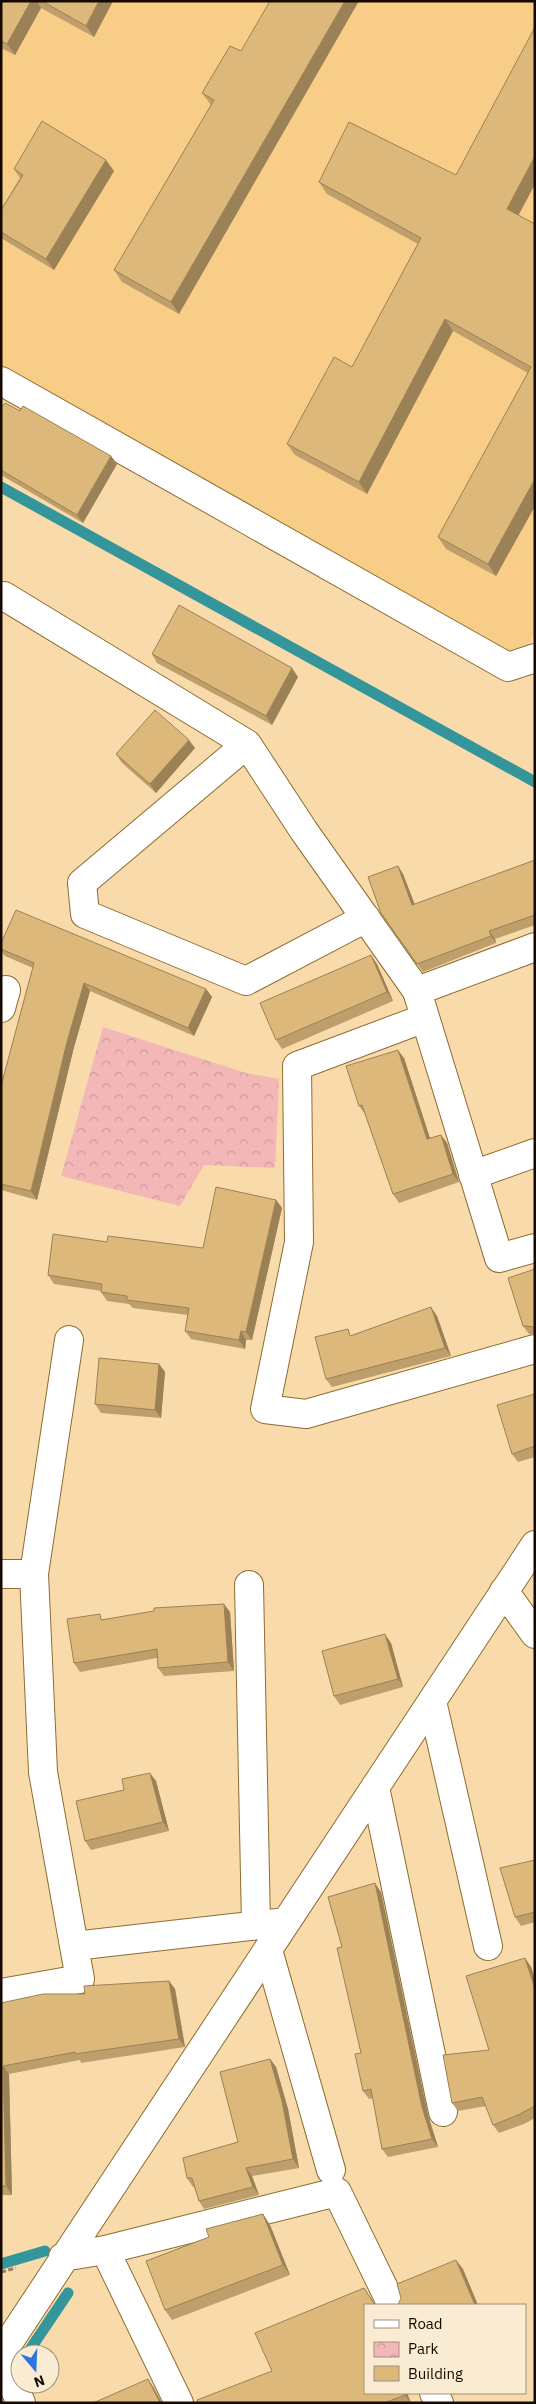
<svg xmlns="http://www.w3.org/2000/svg" width="536" height="2404" font-family="'IBM Plex Sans',sans-serif">
  <style>
    .built { fill: #f7cd88 }
    .park { fill: url(#park-crowns) }
    .lines { fill: none; stroke-linecap: round; stroke-linejoin: round }
    .stream { stroke: #34959a; stroke-width: 11 }
    .minor-casing { stroke: #8e6c30; stroke-width: 30 }
    .path { stroke: #957f60; stroke-width: 3; stroke-dasharray: 5 2.5; stroke-linecap: butt }
    .minor { stroke: #fff; stroke-width: 28 }
    .wall { fill: #be9e6a }
    .shaded-wall { fill: #9b8156 }
    .building { fill: #ddb87b; stroke: #9b8156 }
  </style>
  <defs>
    <pattern id="park-crowns" width="20" height="18" patternUnits="userSpaceOnUse" patternTransform="scale(1.25)"><rect width="20" height="18" fill="#f2b7b6"/><path d="M2 6a3 3 0 1 1 6 0M12 15a3 3 0 1 1 6 0" fill="none" stroke="#cf9c9b"/></pattern>
  </defs>
  <rect width="100%" height="100%" fill="#f9dbab"/>
  <!-- built -->
  <path class="built" d="M1,1H535V633L526,648L507,654L1,367Z"/>
  <!-- park -->
  <path class="park" d="M103,1027L246,1073L279,1079L275,1168L204,1165L180,1206L61,1176Z"/>
  <g class="lines">
    <!-- stream -->
    <path class="stream" d="M1,487L535,782
      M1,2264L45,2251
      M27,2354L68,2293"/>
    <!-- minor casing -->
    <g class="minor-casing">
      <path id="minor" d="M1,381L508,667L535,658
        M4,596L247,744L304,831L417,991L499,1258L535,1248
        M247,744L82,883L85,914L246,981L366,918
        M417,991L535,947
        M1,1008L6,990
        M425,1018L297,1066L299,1242L265,1409L306,1414L535,1349
        M473,1175L535,1153
        M1,1574H34L43,1772L74,1946L286,1922
        M34,1574L69,1340
        M249,1585L256,1925
        M504,1591L535,1634
        M432,1701L488,1946
        M375,1787L443,2112
        M268,1950L331,2170
        M1,1993L80,1979L74,1946
        M105,2250L179,2403
        M63,2257L105,2250L337,2192L392,2305
        M1,2354L535,1545
        M1,2359L21,2403
        M434,2393L439,2403"/>
    </g>
    <!-- path -->
    <path class="path" d="M1,2272L16,2268"/>
    <!-- minor -->
    <use href="#minor" class="minor"/>
  </g>
  <!-- wall -->
  <path class="wall" d="M1,1H113L94,37L41,8L15,55L1,48Z
    M230,46L179,314L122,282L114,270L211,105L202,93Z
    M14,169L114,171L54,270L1,238V210L20,178Z
    M456,175L535,184L518,215L535,224V506L496,576L446,549L438,537L528,373L453,331L367,494L295,455L287,444L352,367L418,244L327,194L319,182Z
    M1,408L20,411L111,456L117,464L83,523L1,475Z
    M152,654L298,677L272,725L157,663Z
    M195,748L156,793L122,763L116,754Z
    M535,860V925L495,939L496,943L423,972L381,913L398,866L403,874L415,905Z
    M1,943L206,989L212,997L194,1036L90,991L73,1051L37,1200L1,1190V1086L33,968L5,956L1,951Z
    M377,964L393,1001L282,1049L276,1040Z
    M404,1058L430,1138L441,1135L447,1143L459,1182L399,1203L393,1194L365,1114L359,1106Z
    M276,1200L282,1208L252,1340H246L245,1349L191,1339L185,1331L188,1315L133,1308L129,1304L107,1301L101,1292L102,1291L54,1284L48,1275L107,1242L203,1248Z
    M535,1269V1335L529,1334L523,1326Z
    M437,1316L451,1356L332,1387L326,1379L353,1335Z
    M159,1364L165,1372L161,1418L101,1413L95,1404Z
    M535,1394V1457L518,1462L512,1454Z
    M230,1612L234,1671L164,1676L158,1668L157,1658L80,1672L74,1663L104,1619Z
    M391,1643L403,1687L340,1705L334,1696Z
    M156,1781L169,1831L91,1850L85,1841L124,1790Z
    M535,1860V1922L521,1926L515,1917Z
    M381,1892L428,2115L438,2147L388,2157L382,2149L373,2098L369,2099L363,2091L361,2053L342,1947Z
    M525,1958L531,1967L535,1979V2118L524,2124L499,2133L493,2125L486,2106L458,2111L452,2103L489,2050Z
    M169,1981L175,1989L185,2047L81,2063L80,2060L9,2074L12,2195H1V2003L85,1994Z
    M270,2059L276,2067L288,2109L299,2168L252,2176L259,2195L204,2209L199,2201L194,2187H193L187,2178L238,2142Z
    M263,2214L270,2225L290,2275L172,2320L165,2310L209,2237Z
    M364,2288L376,2305H365V2393H407L411,2403H198L272,2371Z"/>
  <!-- shaded-wall -->
  <path class="shaded-wall" d="M31,1H37L41,8L15,55L7,44Z
    M99,1H113L94,37L86,26Z
    M345,1H359L179,314L171,302Z
    M535,156V184L516,220L507,209Z
    M106,160L114,171L54,270L46,259Z
    M445,319L453,331L367,494L359,482Z
    M111,456L117,464L83,523L77,515Z
    M535,479V506L496,576L488,564Z
    M292,668L298,677L272,725L266,716Z
    M189,740L195,748L156,793L150,784Z
    M398,866L403,874L418,913L412,905Z
    M489,931L495,939L496,943L491,936Z
    M371,955L377,964L393,1001L387,992Z
    M84,983L90,991L73,1051L37,1200L31,1191L67,1042Z
    M206,989L212,997L194,1036L188,1028Z
    M398,1050L404,1058L433,1148L427,1139Z
    M441,1135L447,1143L459,1182L453,1174Z
    M276,1200L282,1208L252,1340L246,1332Z
    M431,1307L437,1316L451,1356L445,1348Z
    M241,1331L246,1340L245,1349L239,1340Z
    M159,1364L165,1372L161,1418L155,1410Z
    M224,1604L230,1612L234,1671L228,1662Z
    M385,1634L391,1643L403,1687L398,1679Z
    M150,1773L156,1781L169,1831L163,1822Z
    M375,1883L381,1892L428,2115L438,2147L432,2139L422,2107Z
    M525,1958L531,1967L535,1979V1989Z
    M169,1981L175,1989L185,2047L179,2039Z
    M270,2059L276,2067L288,2109L299,2168L293,2159Z
    M3,2066L9,2074L12,2195L6,2186Z
    M246,2168L252,2176L259,2195L253,2187Z
    M263,2214L270,2225L290,2275L283,2265Z
    M456,2260L463,2269L478,2305H475Z
    M148,2379L154,2388L162,2403H160Z
    M404,2393H407L411,2403L405,2395Z"/>
  <!-- building -->
  <path class="building" d="M1,1H31L7,44L1,41Z
    M42,1H99L86,26Z
    M270,1H345L171,302L114,270L214,100L202,93L230,46L241,51Z
    M535,27V156L507,209L535,224V479L488,564L438,537L531,367L445,319L359,482L287,444L334,357L352,367L421,238L319,182L349,122L456,175Z
    M42,121L106,160L46,259L1,232V210L23,175L14,169Z
    M5,403L20,411L23,406L111,456L77,515L1,470V408Z
    M179,605L292,668L266,716L152,654Z
    M155,710L189,740L150,784L116,754Z
    M535,860V915L489,931L491,936L417,964L381,913L368,877L398,866L412,905Z
    M16,910L206,989L188,1028L84,983L67,1042L31,1191L1,1184V1086L34,963L1,949V943Z
    M371,955L387,992L276,1040L260,1003Z
    M398,1050L427,1139L441,1135L453,1174L393,1194L362,1105L359,1106L346,1066Z
    M216,1187L276,1200L246,1332L241,1331L239,1340L185,1331L189,1308L127,1300V1296L101,1292L102,1284L48,1275L53,1234L107,1242L108,1236L203,1248Z
    M535,1269V1327L523,1326L508,1278Z
    M431,1307L445,1348L326,1379L315,1337L348,1329L350,1336Z
    M99,1358L159,1364L155,1410L95,1404Z
    M535,1394V1446L512,1454L497,1405Z
    M224,1604L228,1662L158,1668L157,1649L74,1663L67,1619L100,1614L101,1620L154,1611V1608Z
    M385,1634L398,1679L334,1696L322,1651Z
    M150,1773L163,1822L85,1841L76,1801L124,1790L122,1779Z
    M535,1860V1912L515,1917L500,1868Z
    M375,1883L422,2107L432,2139L382,2149L371,2089L363,2091L355,2054L361,2053L337,1948L342,1947L328,1897Z
    M525,1958L535,1989V2106L518,2115L493,2125L482,2097L452,2103L443,2055L489,2050L466,1976Z
    M169,1981L179,2039L75,2054V2052L3,2066L6,2186H1V2003L43,1994H85L84,1986Z
    M270,2059L282,2101L293,2159L246,2168L253,2187L199,2201L192,2178H187L183,2158L238,2142L220,2072Z
    M263,2214L283,2265L165,2310L146,2261L209,2237L206,2229Z
    M456,2260L475,2305H398L401,2298L397,2284Z
    M364,2288L375,2305H365V2393H404L405,2395L384,2403H198L197,2400L272,2371L255,2333Z
    M148,2379L159,2401L161,2403H93Z"/>
  <!-- border -->
  <rect width="536" height="2404" fill="none" stroke="#150900" stroke-width="5"/>
  <!-- legend -->
  <rect x="364" y="2304" width="162" height="90" fill="#faebd3" stroke="#9e917f"/>
  <rect x="374" y="2320" width="25" height="8" fill="#ffffff" stroke="#9e917f"/>
  <text x="408" y="2329" font-size="15" fill="#150900">Road</text>
  <rect x="374" y="2342" width="25" height="15" fill="url(#park-crowns)" stroke="#9e917f"/>
  <text x="408" y="2354" font-size="15" fill="#150900">Park</text>
  <rect x="374" y="2366" width="25" height="15" fill="#ddb87b" stroke="#9e917f"/>
  <text x="408" y="2379" font-size="15" fill="#150900">Building</text>
  <!-- north arrow -->
  <g transform="translate(35 2369) rotate(161)"><circle r="24" fill="#faebd3" stroke="#9e917f"/>
  <path d="M0-4L9 19L0 12L-9 19Z" fill="#3074e1"/>
  <text y="-8" font-size="14" font-weight="bold" text-anchor="middle" fill="#150900">N</text>
  </g>
</svg>
